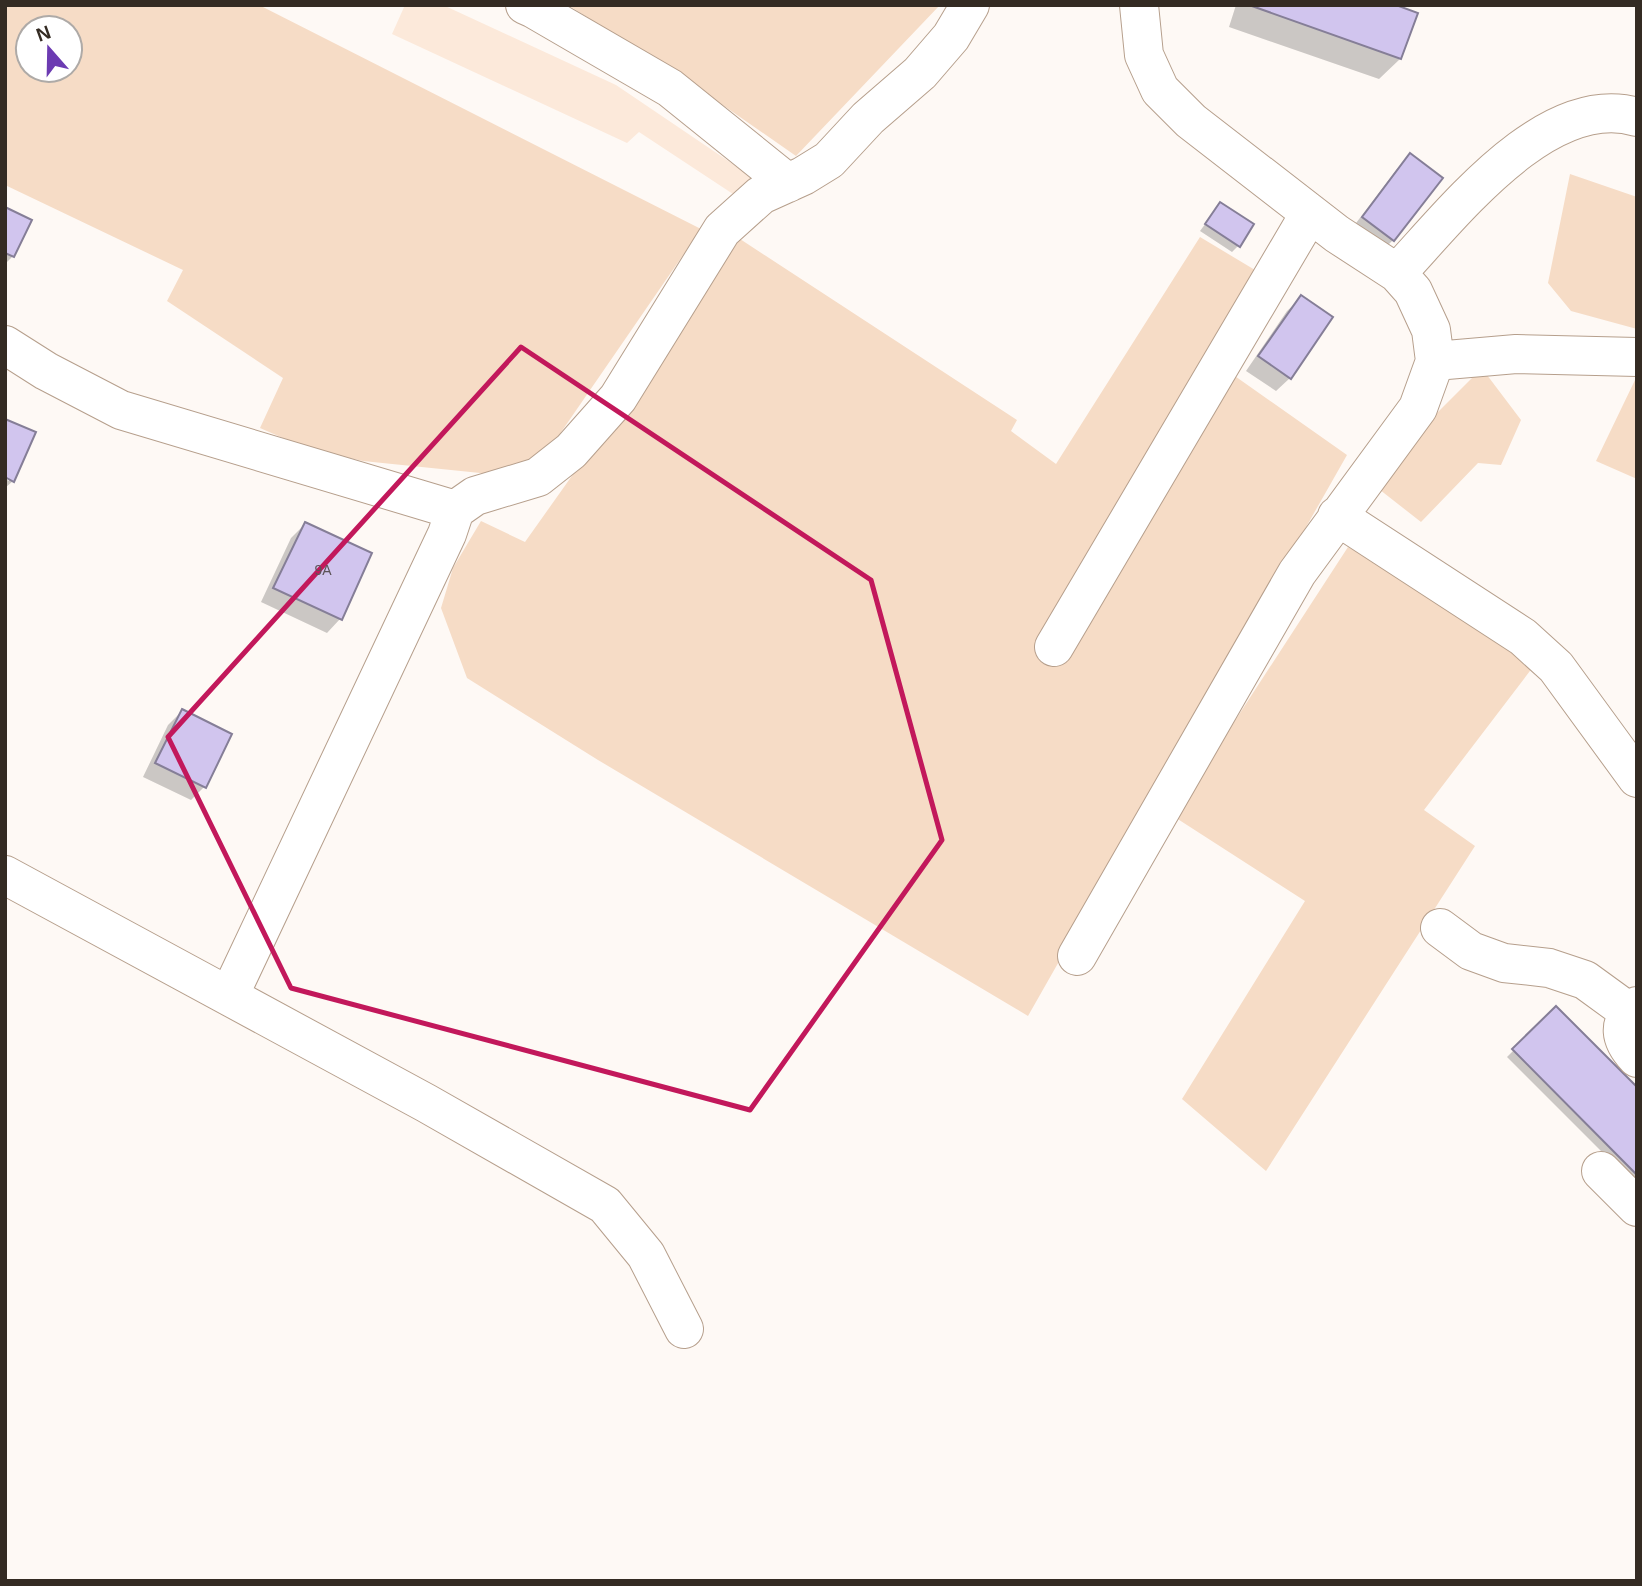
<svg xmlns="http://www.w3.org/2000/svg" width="1642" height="1586" font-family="Arial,sans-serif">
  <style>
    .built { fill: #fce9da }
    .green { fill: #f6dcc6; fill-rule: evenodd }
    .shadow { fill: #0003 }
    .building { fill: #d1c5ee; stroke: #857e97; stroke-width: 2 }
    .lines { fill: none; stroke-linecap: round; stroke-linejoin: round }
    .minor-casing { stroke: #b69f8c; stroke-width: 40 }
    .minor { stroke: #fff; stroke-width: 38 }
    .marked { fill: none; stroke: #c2185b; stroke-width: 5; stroke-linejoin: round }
    .labels { text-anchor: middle; stroke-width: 7; stroke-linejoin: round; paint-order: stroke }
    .number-label { font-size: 14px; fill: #5b5256 }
  </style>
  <rect width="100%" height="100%" fill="#fef9f5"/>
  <!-- built -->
  <path class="built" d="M405,5H443L616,85L752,177L733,194L639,132L627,143L392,34Z"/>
  <!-- green -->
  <path class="green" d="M5,5H259L701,229L546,454L490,474L363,461L308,449L260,428L283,378L167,301L183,270L5,185ZM28,28H70V70H28Z
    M568,5H940L796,156L704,92Z
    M1570,174L1637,197V329L1571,311L1548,283Z
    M1200,237L1260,273L1035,652L1056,663L1232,374L1347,455L1028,1016L598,760L467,678L441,608L453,568L481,521L525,542L740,239L1017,420L1011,431L1056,464Z
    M1475,375H1487L1521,420L1501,465L1478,463L1421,522L1375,486L1423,427Z
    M1635,380H1637V479L1596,461Z
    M1348,547L1464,612L1536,663L1424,810L1475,846L1266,1171L1182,1099L1305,901L1173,816Z"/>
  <!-- shadow -->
  <path class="shadow" d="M1236,5H1391L1400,59L1379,79L1229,27Z
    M1411,155L1393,240L1379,254L1350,231L1397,169Z
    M1220,204L1238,246L1232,252L1200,231Z
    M5,208L13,256L6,263L5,262Z
    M1301,298L1290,378L1276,391L1246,371L1287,311Z
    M9,477L13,481L5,488V479L9,481Z
    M305,524L369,554L340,619L327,633L261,602L291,538Z
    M182,711L204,787L191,800L143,777L168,725Z
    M1556,1008L1637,1089V1187L1507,1057Z"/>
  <!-- building -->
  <path class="building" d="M1249,5H1396L1418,13L1401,59Z
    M1410,153L1443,178L1394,241L1362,217Z
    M1220,202L1254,224L1240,247L1205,224Z
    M5,207L32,220L14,257L5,253Z
    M1301,295L1333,317L1291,379L1258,356Z
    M5,419L36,432L14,482L5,477Z
    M305,522L372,553L342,620L273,588Z
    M182,709L232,734L206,788L155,763Z
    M1556,1006L1637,1087V1175L1512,1049Z"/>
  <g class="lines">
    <!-- minor casing -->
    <g class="minor-casing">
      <path id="minor" d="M525,5L534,9L670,88L788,183
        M1397,273C1451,216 1546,90 1637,117
        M5,345L46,371L121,410L455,510
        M1435,361L1516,354L1637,357
        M1337,516L1523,637L1556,667L1637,778
        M1054,647L1310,213
        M5,875L426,1103L605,1205L646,1255L684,1329
        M1440,928L1471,951L1504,963L1549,968L1585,980L1629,1012
        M1077,956L1297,573L1418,408L1435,361L1431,330L1413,291L1397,273L1337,234L1191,121L1160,90L1144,55L1139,5
        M229,996L447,534L455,510L475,496L538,477L571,451L618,398L722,230L761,195L803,176L829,160L868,118L920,73L951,37L970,5
        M1637,1006C1616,1023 1620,1040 1637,1058
        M1601,1171L1637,1207"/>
    </g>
    <!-- minor -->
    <use href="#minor" class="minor"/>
  </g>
  <!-- marked area -->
  <path class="marked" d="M521,347L871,580L942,840L750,1110L291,988L168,737Z"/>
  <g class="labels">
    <!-- number labels -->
    <g class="number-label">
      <text x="323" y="575">9А</text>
    </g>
  </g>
  <!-- border -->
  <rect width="1642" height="1586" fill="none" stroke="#342b23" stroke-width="14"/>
  <!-- north arrow -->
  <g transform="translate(49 49) rotate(340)"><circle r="33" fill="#ffffff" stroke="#aeaaa7" stroke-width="2"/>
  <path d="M0-5L12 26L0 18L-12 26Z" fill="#6c3bb2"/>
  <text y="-10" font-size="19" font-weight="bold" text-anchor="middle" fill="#342b23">N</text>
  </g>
</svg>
